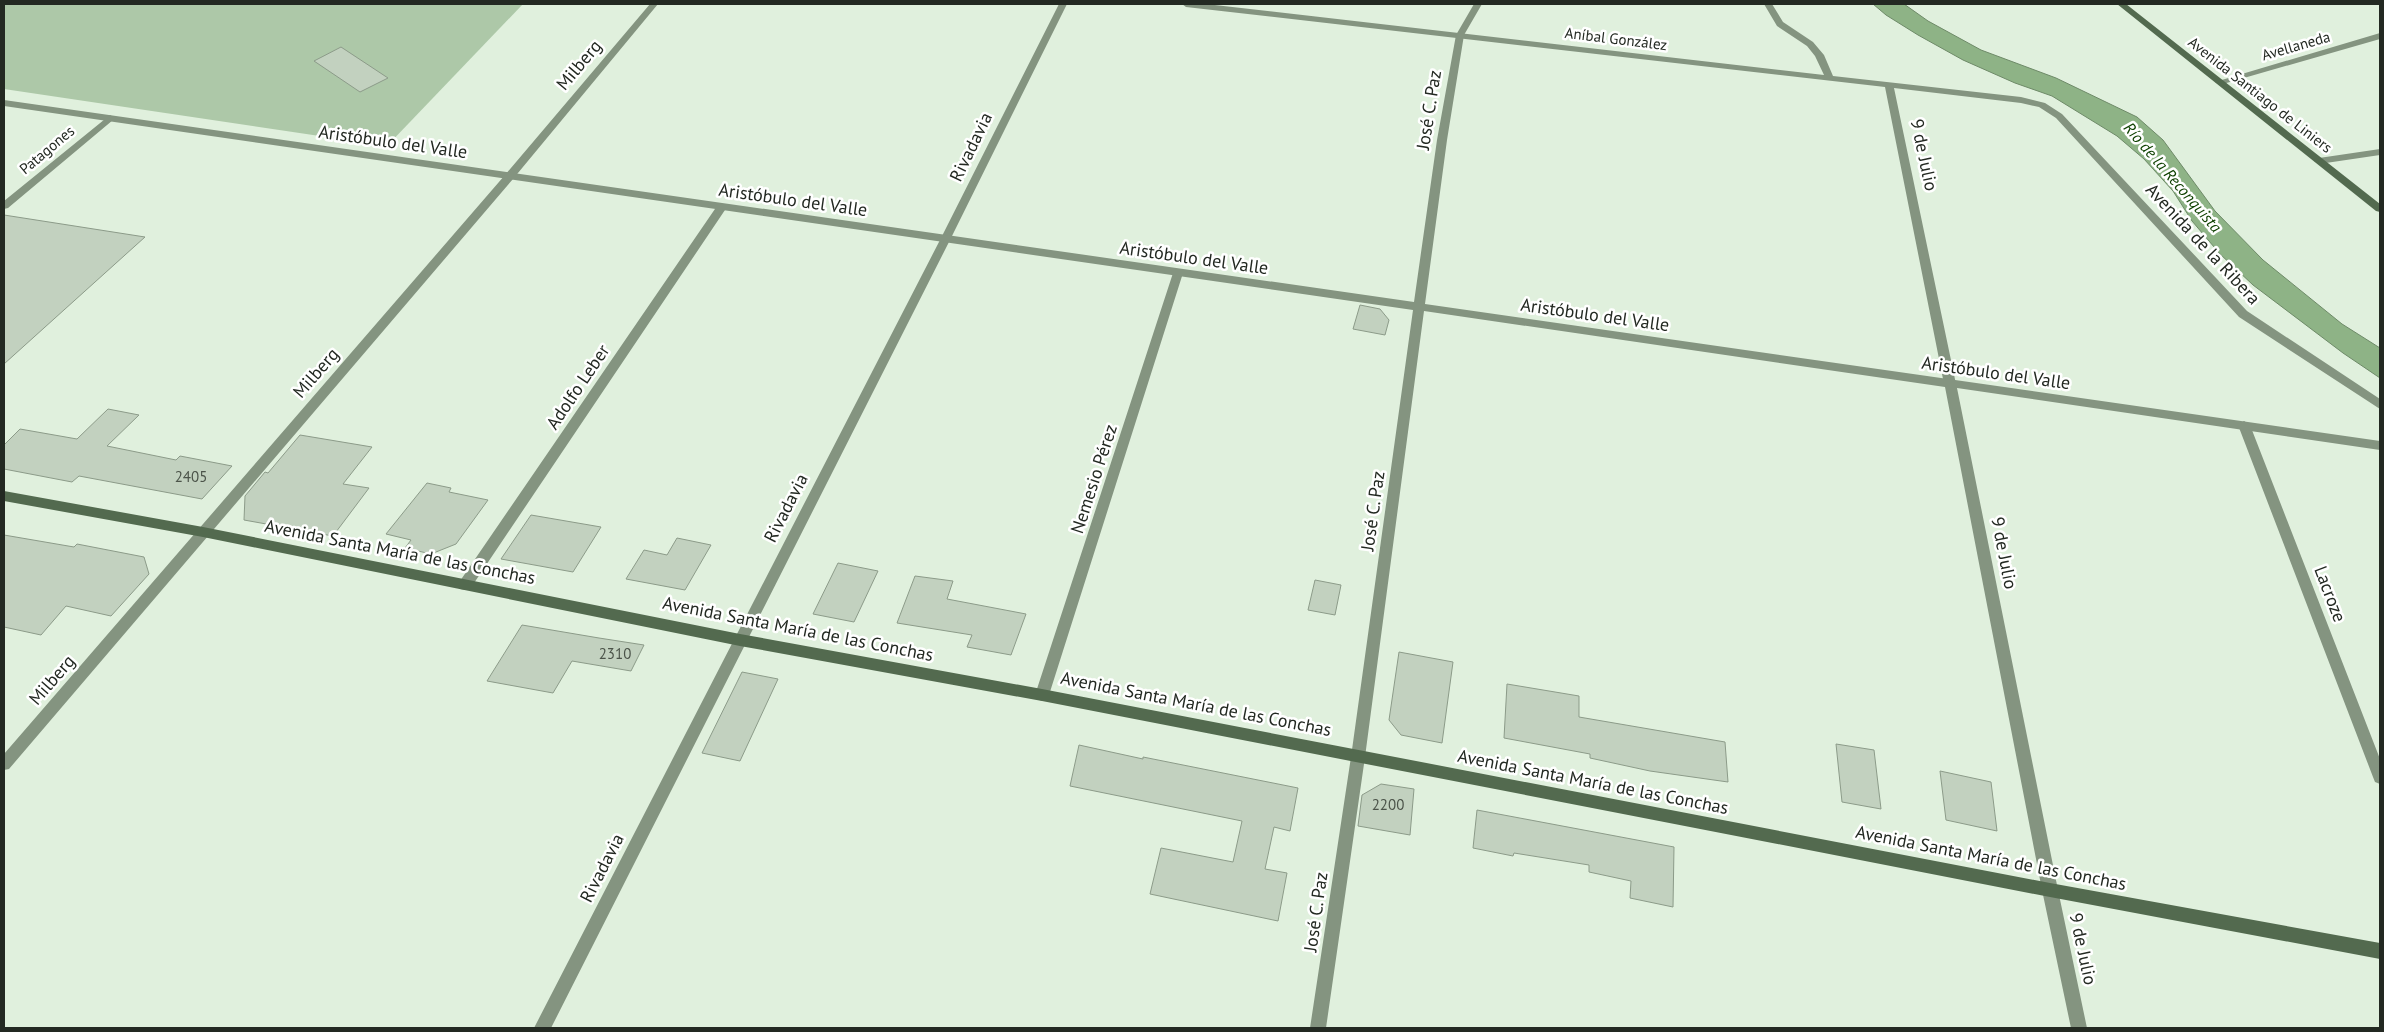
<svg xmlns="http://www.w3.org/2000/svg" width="2384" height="1032" font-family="'PT Sans',sans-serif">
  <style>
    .green { fill: #adc8a8 }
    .water { fill: #8eb386; stroke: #6e8a68 }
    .building { fill: #c2d1bf; stroke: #8c9b89 }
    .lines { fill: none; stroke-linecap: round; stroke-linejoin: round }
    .minor { fill: #849480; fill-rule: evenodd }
    .tertiary { fill: #849480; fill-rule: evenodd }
    .secondary { fill: #536a4f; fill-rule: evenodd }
    .labels { text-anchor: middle; stroke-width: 5; stroke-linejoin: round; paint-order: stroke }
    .far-street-label { font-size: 15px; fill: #232922; stroke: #fff }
    .number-label { font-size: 15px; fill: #4b5349 }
    .far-water-label { font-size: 16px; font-style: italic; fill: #0e4101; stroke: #fff }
    .street-label { font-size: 18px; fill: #232922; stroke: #fff }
  </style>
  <rect width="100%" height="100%" fill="#e0f0dd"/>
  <!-- green -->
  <path class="green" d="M4,4H523L387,146L4,89Z"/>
  <!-- water -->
  <path class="water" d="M1873,4H1904L1928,21L1981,50L2056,78L2137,117L2163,140L2215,211L2263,260L2342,324L2380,348V378L2343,353L2253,285L2220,254L2192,221L2173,191L2144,159L2117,136L2052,96L2015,83L1963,60L1918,35L1886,15Z"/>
  <!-- building -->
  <path class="building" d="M341,47L388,78L360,92L314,61Z
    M4,215L145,237L4,364Z
    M1360,305L1380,309L1389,320L1385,335L1353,329Z
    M108,409L139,415L107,446L176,460L180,456L232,466L202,499L79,476L72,482L4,469V445L20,429L77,439Z
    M300,435L372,447L343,484L369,488L333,536L244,520L245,496L265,472L268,473Z
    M427,483L451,488L449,492L488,500L456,544L431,554L405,548L411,540L386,534Z
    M531,515L601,527L573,572L501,559Z
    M4,535L74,547L77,544L144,557L149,574L111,616L66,606L41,635L4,627Z
    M677,538L711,545L685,590L626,579L644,550L667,555Z
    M838,563L878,571L854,622L813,614Z
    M915,576L953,581L947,599L1026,614L1011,655L967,647L972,635L897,623Z
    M1315,580L1341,585L1335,615L1308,610Z
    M522,625L599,638L644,645L631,671L572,661L553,693L487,681Z
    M1399,652L1453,662L1442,743L1401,735L1389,720Z
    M742,672L778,679L740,761L702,753Z
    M1507,684L1579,696V717L1725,742L1728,782L1650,771L1590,758V754L1504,738Z
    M1836,744L1874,750L1881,809L1842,802Z
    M1079,745L1143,759V757L1298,788L1290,831L1274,827L1265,869L1287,873L1278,921L1150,894L1161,848L1233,862L1242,821L1070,786Z
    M1940,771L1991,782L1997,831L1946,820Z
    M1381,784L1414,789L1410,835L1358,826L1362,795Z
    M1477,810L1674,847L1673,907L1630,898L1631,881L1589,872V865L1514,853L1513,856L1473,848Z"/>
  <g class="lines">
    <!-- minor -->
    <path class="minor" d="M650,4H658L513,179L9,769L4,770V754L505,175Z
      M1059,4H1067L950,240L551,1028H534L940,240Z
      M1182,4H1206L1824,75L1815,56L1807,46L1777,26L1764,4H1772L1783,22L1813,42L1824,55L1833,76L2021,97L2045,103L2062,114L2247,311L2380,399V409L2239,317L2056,118L2039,107L2021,103L1894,88L1956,384L1950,388L1944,384L1885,87L1186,7Z
      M2380,33V39L2223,84L2220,85L2215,82Z
      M110,115L115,118L113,120L8,208L4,209V201Z
      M2380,149V155L2319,164L2314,161L2319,158Z
      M721,205L725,206V210L470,589L465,590L460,589L458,585L460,581L717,206Z
      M1178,269L1183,273L1049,695L1047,699L1042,701L1037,699L1035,695L1173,273Z
      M2244,421L2250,425L2380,759V784L2375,782L2373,777L2238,425Z
      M1358,751L1363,752L1365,757L1326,1028H1310L1351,757L1353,752Z
      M2050,883L2055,885L2058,890L2087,1028H2071L2042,890L2045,885Z"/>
    <!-- tertiary -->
    <path class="tertiary" d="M1474,4H1482L1464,35L1447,140L1425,304L2380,441V450L1957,388L2058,890L2055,895L2050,897L2045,895L2042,890L1945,387L1424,311L1365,757L1363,762L1358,763L1353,762L1351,757L1413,310L4,106V100L1414,302L1437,140L1456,35Z"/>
    <!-- secondary -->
    <path class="secondary" d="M2117,4H2126L2380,204V212L2376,211Z
      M4,491L203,527L740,634L1042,689L2050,883L2380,943V959L2050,897L1042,701L740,646L203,537L4,501Z"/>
  </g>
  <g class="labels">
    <!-- far-street labels -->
    <g class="far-street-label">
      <text transform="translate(1616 39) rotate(7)" y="5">Aníbal González</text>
      <text transform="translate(2296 46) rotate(-16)" y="5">Avellaneda</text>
      <text transform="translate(2260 95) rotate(38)" y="5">Avenida Santiago de Liniers</text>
      <text transform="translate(47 150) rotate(-40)" y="5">Patagones</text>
    </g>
    <!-- number labels -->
    <g class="number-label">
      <text x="191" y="482">2405</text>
      <text x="615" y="659">2310</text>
      <text x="1388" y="810">2200</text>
    </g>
    <!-- far-water labels -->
    <g class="far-water-label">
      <text transform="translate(2173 177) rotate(49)" y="6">Río de la Reconquista</text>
    </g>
    <!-- street labels -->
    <g class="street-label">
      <text transform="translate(579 65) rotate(-50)" y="6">Milberg</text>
      <text transform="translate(1429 110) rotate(-81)" y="6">José C. Paz</text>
      <text transform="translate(393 142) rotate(8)" y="6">Aristóbulo del Valle</text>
      <text transform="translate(971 147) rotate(-64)" y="6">Rivadavia</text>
      <text transform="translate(1924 155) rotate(78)" y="6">9 de Julio</text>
      <text transform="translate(793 200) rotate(8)" y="6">Aristóbulo del Valle</text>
      <text transform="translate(2203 244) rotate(47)" y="6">Avenida de la Ribera</text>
      <text transform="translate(1194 258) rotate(8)" y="6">Aristóbulo del Valle</text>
      <text transform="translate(1595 315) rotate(8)" y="6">Aristóbulo del Valle</text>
      <text transform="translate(316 373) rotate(-49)" y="6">Milberg</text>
      <text transform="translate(1996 373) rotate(8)" y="6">Aristóbulo del Valle</text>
      <text transform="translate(578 387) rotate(-56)" y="6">Adolfo Leber</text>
      <text transform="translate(1094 479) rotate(-72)" y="6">Nemesio Pérez</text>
      <text transform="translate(786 508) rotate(-63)" y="6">Rivadavia</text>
      <text transform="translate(1373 511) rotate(-82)" y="6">José C. Paz</text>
      <text transform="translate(400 552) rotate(11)" y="6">Avenida Santa María de las Conchas</text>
      <text transform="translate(2004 553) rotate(79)" y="6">9 de Julio</text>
      <text transform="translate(2330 594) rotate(69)" y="6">Lacroze</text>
      <text transform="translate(798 629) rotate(11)" y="6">Avenida Santa María de las Conchas</text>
      <text transform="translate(52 680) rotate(-49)" y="6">Milberg</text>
      <text transform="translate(1196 704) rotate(11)" y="6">Avenida Santa María de las Conchas</text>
      <text transform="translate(1593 782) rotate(11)" y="6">Avenida Santa María de las Conchas</text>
      <text transform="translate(1991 858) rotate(11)" y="6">Avenida Santa María de las Conchas</text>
      <text transform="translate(602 868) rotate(-63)" y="6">Rivadavia</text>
      <text transform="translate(1316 912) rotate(-82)" y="6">José C. Paz</text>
      <text transform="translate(2083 949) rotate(78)" y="6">9 de Julio</text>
    </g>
  </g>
  <!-- border -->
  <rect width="2384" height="1032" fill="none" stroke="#232922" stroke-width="10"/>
</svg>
